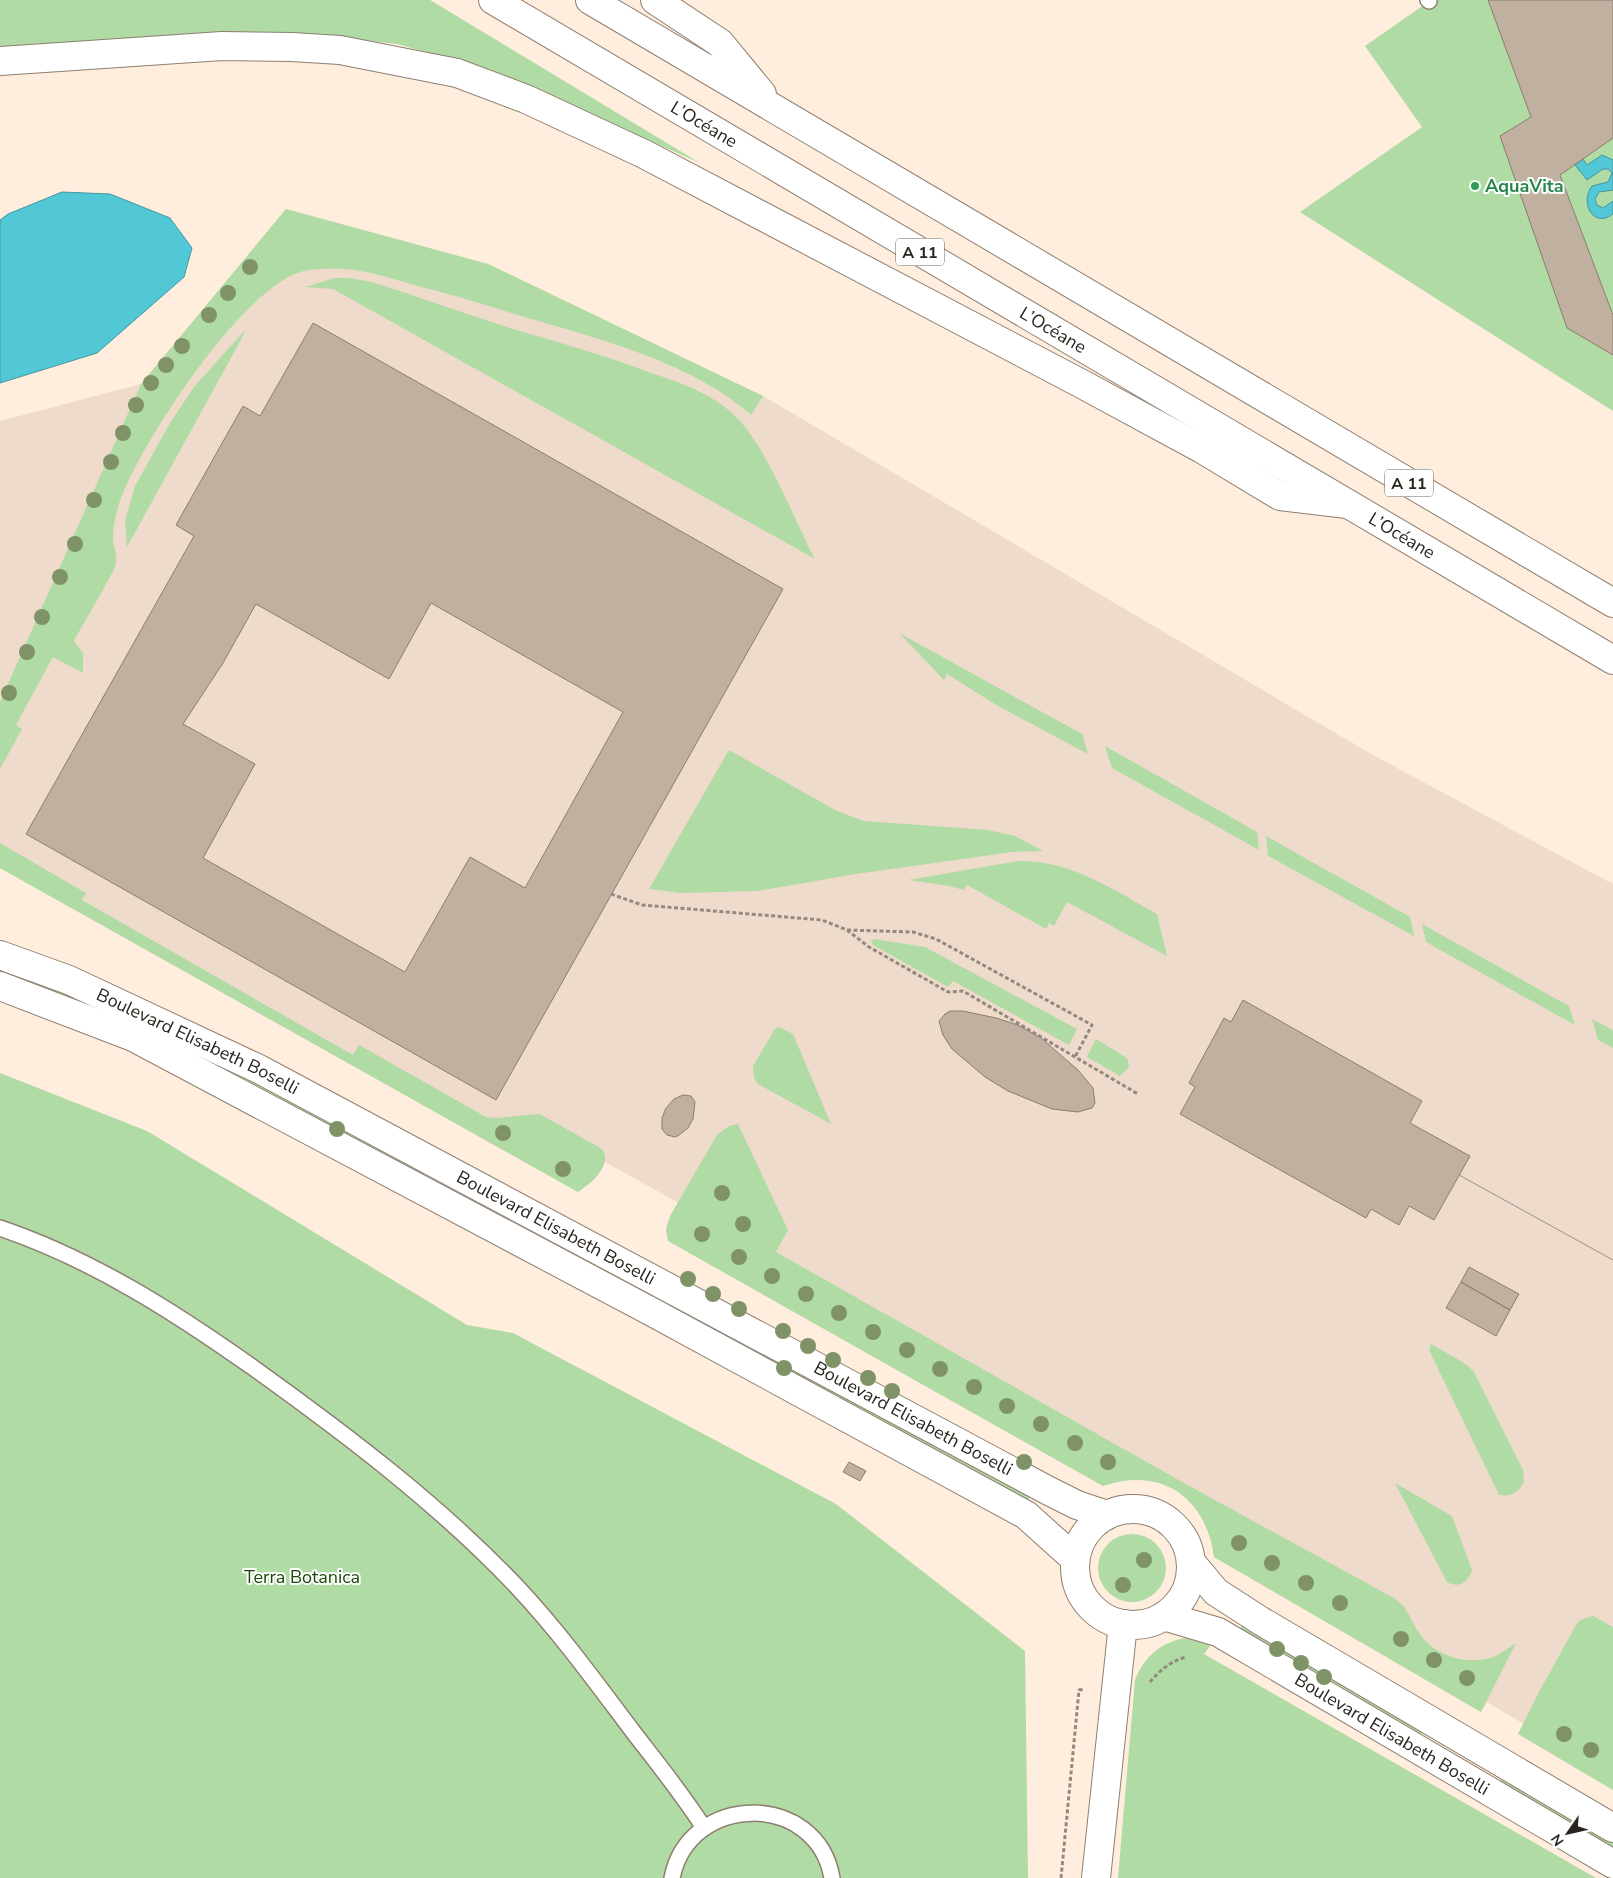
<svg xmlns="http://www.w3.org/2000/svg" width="1613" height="1878" font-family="'Nunito Sans',sans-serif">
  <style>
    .industrial { fill: #eedbcc }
    .green { fill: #b0dba4 }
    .water { fill: #52c7d6; stroke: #46969f }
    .building { fill: #c0b0a0; stroke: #8c7d6e; fill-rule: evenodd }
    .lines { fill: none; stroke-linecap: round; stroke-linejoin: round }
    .lane-casing { stroke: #8e7f70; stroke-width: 18 }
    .street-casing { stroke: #8e7f70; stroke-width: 30 }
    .secondary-casing { stroke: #8e7f70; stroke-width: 30 }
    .highway-casing { stroke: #8e7f70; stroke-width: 30 }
    .path { stroke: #95897e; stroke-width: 3; stroke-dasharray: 4 2.5; stroke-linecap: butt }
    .lane { stroke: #fff; stroke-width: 15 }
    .street { stroke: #fff; stroke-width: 28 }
    .secondary { stroke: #fff; stroke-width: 28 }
    .highway { stroke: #fff; stroke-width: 28 }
    .tram { stroke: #9d9185; stroke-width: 1 }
    .tree { fill: #809366 }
    .leisure-dot { fill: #2e9e5b; stroke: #fefefe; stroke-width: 2 }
    .labels { text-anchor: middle; stroke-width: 4; stroke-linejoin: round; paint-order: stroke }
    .shield { fill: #fefefe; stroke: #6a6561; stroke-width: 1 }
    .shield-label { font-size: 16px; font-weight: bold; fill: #2a241e }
    .street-label { font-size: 18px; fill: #2a241e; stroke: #fefefe }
    .leisure-label { font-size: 18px; font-weight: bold; fill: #27864d; stroke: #fefefe; text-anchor: start }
    .park-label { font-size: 18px; fill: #194a05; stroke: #fefefe }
  </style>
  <rect width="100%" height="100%" fill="#ffeddd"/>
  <!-- industrial -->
  <path class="industrial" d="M286,209L488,264L763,396L1373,755L1613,884V1790L1518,1734L1524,1724L1487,1702L1481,1712L1214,1557L1212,1539L1204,1519L1193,1503L1178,1491L1157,1482L1139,1479L1119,1480L1103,1486L668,1241L666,1230L667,1223L679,1203L605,1162L596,1177L578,1192L0,868V421L141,384Z"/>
  <!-- green -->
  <path class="green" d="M0,0H430L700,163L493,71L397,44L288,32L113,39L0,50Z
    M1431,0H1613V411L1300,212L1422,127L1365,46Z
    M286,209L488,264L763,396L751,415C689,359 586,336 508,312C477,302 446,293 414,285C384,276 354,266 323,269C316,269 306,270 300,272C241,292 154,426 128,482C119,500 113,520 113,540C114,547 117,556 116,563C115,572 81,627 74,641L83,653V673L53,657L16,725L22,729L0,769V702L141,384Z
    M334,278H349L372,282C423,298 473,317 523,332C565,344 606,356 646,371C675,381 707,391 731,412C766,443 792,516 815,559L333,289L306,287Z
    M246,329L237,347L127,547L125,521L135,486L170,423L194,387Z
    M899,633L1082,734L1088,754L998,706L947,674L944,680Z
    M1105,746L1257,832L1259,850L1112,768Z
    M729,750L837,811L864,821L988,830L1015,836L1043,851L1012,852L856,874L757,891L682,893L649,889Z
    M1266,836L1410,917L1414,936L1268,856Z
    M0,843L86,893L82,900L353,1055L359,1045L486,1117L496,1118L539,1114L545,1117L602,1149C613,1165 591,1184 578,1192L0,868Z
    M1018,861C1070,860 1113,889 1157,914L1167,956L1067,902L1054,926L1049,923L1046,929L967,885L964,890L949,886L908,880Z
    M1422,924L1569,1006L1575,1025L1426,942Z
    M874,939L925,947L1077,1029L1069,1045L953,981L948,987L873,945L871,941Z
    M0,966C148,1016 286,1097 423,1172V1175L0,978Z
    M1592,1019L1613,1030V1048L1598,1040Z
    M778,1027L793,1034L831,1124L758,1084L754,1078L753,1066L775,1029Z
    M1096,1039L1127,1058L1129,1067L1120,1076L1087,1057Z
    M0,1073L147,1131L467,1325L513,1333L836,1504L1025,1651L1028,1878H0Z
    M738,1124L788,1230L776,1252L1182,1482L1394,1598C1411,1610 1410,1623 1423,1638C1439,1658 1469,1665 1493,1657C1501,1654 1509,1647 1516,1643L1481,1712L1214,1557C1206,1497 1161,1466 1103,1486L668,1241L666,1230L670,1216L717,1135L729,1126Z
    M670,1303L1028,1494L1030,1501L1028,1503L668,1306Z
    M1431,1344L1466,1364L1474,1372L1523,1470L1524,1482C1519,1492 1511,1497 1499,1495L1429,1350Z
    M1395,1483L1452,1516L1472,1570C1468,1582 1459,1589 1447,1582Z
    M1098 1568a34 34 0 1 1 68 0a34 34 0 1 1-68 0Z
    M1593,1616L1613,1627V1790L1518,1734L1540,1690L1576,1625L1580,1620Z
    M1243,1624L1423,1731L1420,1736L1239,1630Z
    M1184,1638H1199L1213,1642L1204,1654L1596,1878H1118L1135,1680C1145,1656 1159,1644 1184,1638Z
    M1503,1777L1613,1841V1853L1499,1784Z"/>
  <!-- water -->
  <path class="water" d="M1602,155L1613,160V190L1599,192L1595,199L1597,205L1603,208L1613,201V214C1594,229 1579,203 1592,186L1608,182L1612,173L1608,169H1603L1587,180L1575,165L1583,159L1587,165Z
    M62,192L110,194L170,218L192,248L184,277L97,353L0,383V220L8,214Z"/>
  <!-- building -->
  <path class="building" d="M1488,0H1613V138L1560,175L1613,315V355L1567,328L1500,136L1531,117Z
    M313,323L783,589L496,1100L26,834L194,536L176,525L243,406L260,416ZM431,603L623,712L525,888L470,857L405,972L203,858L255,764L183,724L223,663L256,604L389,679Z
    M1243,1000L1422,1101L1410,1123L1470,1156L1434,1220L1409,1206L1399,1225L1371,1209L1366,1218L1180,1114L1195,1087L1189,1083L1224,1018L1231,1022Z
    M950,1011H963L996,1018L1018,1025L1041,1038L1078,1070L1093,1088L1095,1103L1092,1108L1078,1112L1052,1109L1008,1091L985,1077L952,1049L943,1035L939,1021L945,1014Z
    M683,1095L691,1096L695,1102L693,1119L688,1128L679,1135L675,1137L667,1135L662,1129V1118L666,1108L674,1099Z
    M1469,1267L1519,1294L1510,1310L1461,1282Z
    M1461,1282L1510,1310L1496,1336L1446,1308Z
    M849,1462L866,1471L860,1481L843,1472Z"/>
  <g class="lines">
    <!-- lane casing -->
    <g class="lane-casing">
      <path id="lane" d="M1428,0L1429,1
        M0,1228C92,1259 176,1313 255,1369C347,1435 441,1506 519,1589C561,1634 597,1684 634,1733C658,1764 683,1795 704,1828
        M672,1878C689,1792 817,1791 832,1878"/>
    </g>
    <!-- street casing -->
    <g class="street-casing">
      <path id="street" d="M1096,1878L1123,1624"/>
    </g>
    <!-- secondary casing -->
    <g class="secondary-casing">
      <g id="secondary">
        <path id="s1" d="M0,955L69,980L259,1069L1049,1491L1077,1505L1107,1515"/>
        <path d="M0,986L133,1037L652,1312L1026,1515L1075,1559"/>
        <circle cx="1133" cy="1567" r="58"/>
        <path d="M1191,1562L1216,1592L1261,1621L1613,1828"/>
        <path id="s2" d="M1164,1616L1218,1632L1613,1864"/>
      </g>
    </g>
    <!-- highway casing -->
    <g class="highway-casing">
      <g id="highway">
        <path id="s3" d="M493,0L1613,660"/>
        <path d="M590,0L1613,603"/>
        <path d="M655,0L720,43L762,94"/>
        <path d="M0,61L222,46L292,47L340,50L457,73L526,99L644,154L1082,384L1202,449L1280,496L1347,504"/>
      </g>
    </g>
    <!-- path -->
    <path class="path" d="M611,894L642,905L822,920L847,930L869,947L948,992L963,991L1138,1094
      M847,930L913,932L936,939L1092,1025L1075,1057
      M1150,1682C1160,1670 1172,1660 1187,1657
      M1061,1878L1079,1690L1085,1689"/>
    <!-- lane -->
    <use href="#lane" class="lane"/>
    <!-- street -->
    <use href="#street" class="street"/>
    <!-- secondary -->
    <use href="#secondary" class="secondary"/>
    <!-- highway -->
    <use href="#highway" class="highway"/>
    <!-- tram -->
    <path class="tram" d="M1459,1175L1613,1260"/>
  </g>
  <!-- trees -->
  <g class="tree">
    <circle cx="250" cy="267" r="8"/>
    <circle cx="228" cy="293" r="8"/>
    <circle cx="209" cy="315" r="8"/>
    <circle cx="182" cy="346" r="8"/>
    <circle cx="166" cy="365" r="8"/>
    <circle cx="151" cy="383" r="8"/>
    <circle cx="136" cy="405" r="8"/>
    <circle cx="123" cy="433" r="8"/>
    <circle cx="111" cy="462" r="8"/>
    <circle cx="94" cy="500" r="8"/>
    <circle cx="75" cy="544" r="8"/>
    <circle cx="60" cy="577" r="8"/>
    <circle cx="42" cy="617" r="8"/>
    <circle cx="27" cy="652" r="8"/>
    <circle cx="9" cy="693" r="8"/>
    <circle cx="337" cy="1129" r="8"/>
    <circle cx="503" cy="1133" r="8"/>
    <circle cx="563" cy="1169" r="8"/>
    <circle cx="722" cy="1193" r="8"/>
    <circle cx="743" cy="1224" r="8"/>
    <circle cx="702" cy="1234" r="8"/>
    <circle cx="739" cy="1257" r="8"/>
    <circle cx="772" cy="1276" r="8"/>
    <circle cx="688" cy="1279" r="8"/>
    <circle cx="713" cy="1294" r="8"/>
    <circle cx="806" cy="1294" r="8"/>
    <circle cx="739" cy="1309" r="8"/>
    <circle cx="839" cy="1313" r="8"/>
    <circle cx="783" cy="1331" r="8"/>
    <circle cx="873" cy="1332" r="8"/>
    <circle cx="808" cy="1346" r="8"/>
    <circle cx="907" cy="1350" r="8"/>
    <circle cx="833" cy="1360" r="8"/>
    <circle cx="784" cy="1368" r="8"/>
    <circle cx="940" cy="1369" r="8"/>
    <circle cx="868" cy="1378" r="8"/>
    <circle cx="974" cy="1387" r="8"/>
    <circle cx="892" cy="1391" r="8"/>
    <circle cx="1007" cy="1406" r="8"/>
    <circle cx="1041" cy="1424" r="8"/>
    <circle cx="1075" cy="1443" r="8"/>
    <circle cx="1024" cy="1462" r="8"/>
    <circle cx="1108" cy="1462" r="8"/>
    <circle cx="1239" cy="1543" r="8"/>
    <circle cx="1144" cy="1560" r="8"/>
    <circle cx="1272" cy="1563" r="8"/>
    <circle cx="1306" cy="1583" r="8"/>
    <circle cx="1123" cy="1585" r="8"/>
    <circle cx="1340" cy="1603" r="8"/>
    <circle cx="1401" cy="1639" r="8"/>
    <circle cx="1277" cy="1649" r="8"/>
    <circle cx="1434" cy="1660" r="8"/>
    <circle cx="1301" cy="1663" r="8"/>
    <circle cx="1324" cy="1677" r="8"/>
    <circle cx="1467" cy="1678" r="8"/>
    <circle cx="1564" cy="1734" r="8"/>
    <circle cx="1591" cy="1750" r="8"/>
  </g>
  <!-- markers -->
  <circle class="leisure-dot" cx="1475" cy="186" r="5"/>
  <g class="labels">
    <!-- shield labels -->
    <g class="shield">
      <rect x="896" y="238.5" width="48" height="27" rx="4"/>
      <rect x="1385" y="469.5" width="48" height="27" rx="4"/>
    </g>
    <g class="shield-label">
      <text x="920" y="258">A 11</text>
      <text x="1409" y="489">A 11</text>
    </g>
    <!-- street labels -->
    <g class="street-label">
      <text dy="6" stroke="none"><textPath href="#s3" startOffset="245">L’Océane</textPath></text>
      <text dy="6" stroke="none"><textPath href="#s3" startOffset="650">L’Océane</textPath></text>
      <text dy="6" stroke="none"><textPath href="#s3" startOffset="1055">L’Océane</textPath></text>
      <text dy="6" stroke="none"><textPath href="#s1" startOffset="216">Boulevard Elisabeth Boselli</textPath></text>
      <text dy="6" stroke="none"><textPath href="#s1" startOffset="620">Boulevard Elisabeth Boselli</textPath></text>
      <text dy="6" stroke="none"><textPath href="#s1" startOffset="1025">Boulevard Elisabeth Boselli</textPath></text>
      <text dy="6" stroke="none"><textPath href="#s2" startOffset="258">Boulevard Elisabeth Boselli</textPath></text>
    </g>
    <!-- leisure labels -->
    <g class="leisure-label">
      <text x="1485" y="192">AquaVita</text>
    </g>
    <!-- park labels -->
    <g class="park-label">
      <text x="302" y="1583">Terra Botanica</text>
    </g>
  </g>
  <!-- north arrow -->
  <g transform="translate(1568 1833) rotate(236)" stroke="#fefefe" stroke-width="4" paint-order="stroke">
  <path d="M0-4L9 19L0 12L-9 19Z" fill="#2a241e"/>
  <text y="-8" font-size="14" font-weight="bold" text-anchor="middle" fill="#2a241e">N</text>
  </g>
</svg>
